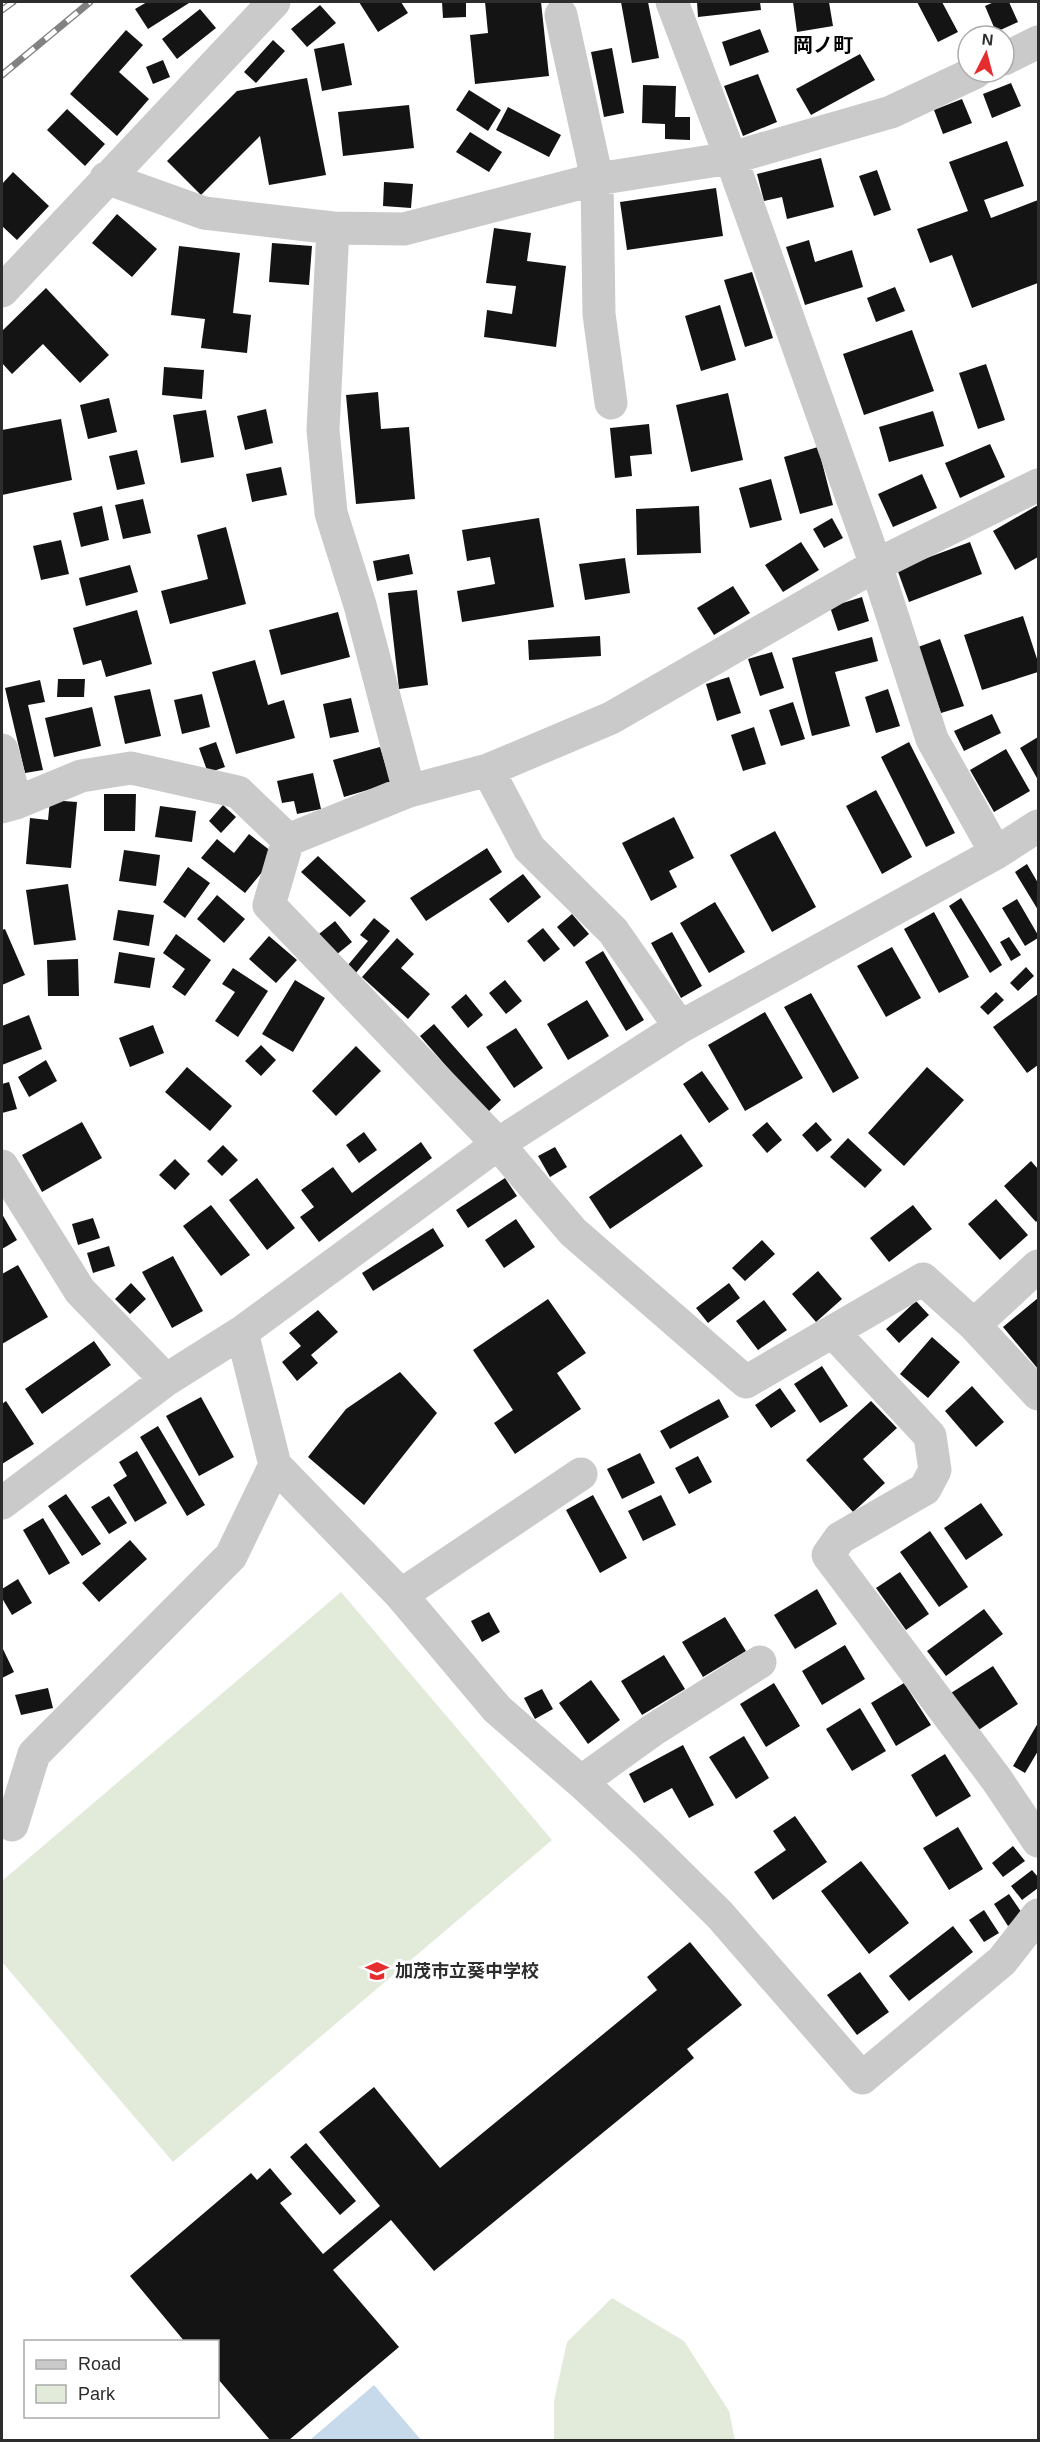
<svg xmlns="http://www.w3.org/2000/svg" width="1040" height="2442" font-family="Arial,'Noto Sans JP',sans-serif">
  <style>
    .green { fill: #e2ebda }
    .water { fill: #c6daeb }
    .building { fill: #141414 }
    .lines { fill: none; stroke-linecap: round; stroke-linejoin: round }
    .minor { stroke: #cacaca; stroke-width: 33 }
    .rail-casing { stroke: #828282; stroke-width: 7 }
    .rail { stroke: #fff; stroke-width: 4.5; stroke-dasharray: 14; stroke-linecap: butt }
    .labels { text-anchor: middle; stroke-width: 6; stroke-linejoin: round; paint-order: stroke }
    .poi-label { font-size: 18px; font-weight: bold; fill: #2d2d2d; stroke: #fff; text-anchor: start }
    .neighbourhood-label { font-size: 20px; font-weight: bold; fill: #000; stroke: #fff }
  </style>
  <rect width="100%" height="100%" fill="#fff"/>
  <!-- green -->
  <path class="green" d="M341,1592L552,1840L173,2162L2,1962V1881Z
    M612,2298L684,2341L729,2411L735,2440H554V2401L567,2342Z"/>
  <!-- water -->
  <path class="water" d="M374,2385L421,2440H310Z"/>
  <!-- building -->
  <path class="building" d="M147,2H188L189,3L148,29L135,9Z
    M359,2H401L408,13L378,32Z
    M442,2H466V17L443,18Z
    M485,2H541L549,76L475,84L470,35L488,33Z
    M621,2H648L659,58L632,63Z
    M697,2H760L761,10L698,17Z
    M793,2H829L833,26L797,32Z
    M917,2H942L958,32L938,42Z
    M994,2H1009L1018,22L996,32L985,6Z
    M320,5L336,23L307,47L291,29Z
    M200,9L216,28L177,59L162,39Z
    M760,29L769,52L730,66L722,42Z
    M126,30L143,45L119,72L149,99L117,136L70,94Z
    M273,40L285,51L256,83L244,72Z
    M344,43L352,85L322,91L314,49Z
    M612,48L624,113L604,117L591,52Z
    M860,54L875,80L811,115L796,89Z
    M163,60L170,77L153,84L146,67Z
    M758,74L777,122L743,136L724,86Z
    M307,78L326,175L269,185L260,136L201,195L167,161L237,91Z
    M1011,83L1021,106L992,118L983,94Z
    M643,85L676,86L675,117H690V140L665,139V124L642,123Z
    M469,90L501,110L488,131L456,110Z
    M962,99L972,123L943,134L934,110Z
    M409,105L414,148L343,156L338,112Z
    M508,107L561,135L549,157L496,130Z
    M67,109L105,144L85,166L47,130Z
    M470,132L502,152L489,172L456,152Z
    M1007,141L1024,186L984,200L991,218L1038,200V283L972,308L952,255L930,263L917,229L968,211L949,162Z
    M821,158L834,207L787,219L782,197L764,201L757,174Z
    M877,170L891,210L874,216L859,176Z
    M13,172L49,206L17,240L2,226V184Z
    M384,182L413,184L411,208L383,206Z
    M716,188L723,236L627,250L620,202Z
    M117,214L157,249L132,277L92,243Z
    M494,228L531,233L527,261L566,266L556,347L484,337L487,310L512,314L516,286L486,283Z
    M809,240L815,262L852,250L863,287L805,305L786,247Z
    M272,243L312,246L309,285L269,282Z
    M179,246L240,253L233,313L251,315L247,353L201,348L205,319L171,315Z
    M752,272L773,338L745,347L724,280Z
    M895,287L905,311L876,322L867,298Z
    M46,288L109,355L80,383L43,344L12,374L2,363V331Z
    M720,305L736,360L701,371L685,316Z
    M912,330L934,391L864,415L843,354Z
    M986,364L1005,420L978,429L959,373Z
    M164,367L204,370L202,399L162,395Z
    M378,392L381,429L409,427L415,499L356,504L346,395Z
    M728,393L743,460L691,472L676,405Z
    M109,398L117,432L88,439L80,405Z
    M266,409L273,443L245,450L237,416Z
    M206,410L214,457L181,463L173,415Z
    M933,411L944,446L889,462L879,427Z
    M61,419L72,480L2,495V430Z
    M649,424L652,454L630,456L632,476L615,478L610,428Z
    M990,444L1005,477L960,498L945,463Z
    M818,447L833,505L800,514L784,457Z
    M137,450L145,484L117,490L109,456Z
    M281,467L287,495L252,502L246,474Z
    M922,474L937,508L893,527L878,494Z
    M771,479L782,520L750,528L739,488Z
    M143,499L151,533L123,539L115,505Z
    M1038,505V557L1015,570L993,531Z
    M102,506L109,540L81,547L73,513Z
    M699,506L701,553L637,555L636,509Z
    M539,518L554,607L462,622L457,591L495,584L490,557L467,561L462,530Z
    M832,518L843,538L824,548L813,529Z
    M226,527L246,604L170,624L161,591L208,579L197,535Z
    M61,540L69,574L41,580L33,546Z
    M801,542L819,570L783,592L765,565Z
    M970,542L982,574L909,602L897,569Z
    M409,554L413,574L377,581L373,561Z
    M625,558L630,593L585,600L579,564Z
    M130,565L138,592L86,606L79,578Z
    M733,586L750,613L714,635L697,608Z
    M417,590L428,685L399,689L388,593Z
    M862,597L869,621L838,631L830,607Z
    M137,610L152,664L106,677L101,660L83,665L73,628Z
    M338,612L350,657L281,675L269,630Z
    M1023,616L1038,662V672L982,690L964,635Z
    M600,636L601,656L529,660L528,640Z
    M872,637L878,661L835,672L850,726L812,736L792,658Z
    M940,639L964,706L941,713L918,647Z
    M772,652L784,688L760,696L748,659Z
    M255,660L268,705L284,700L295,738L236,754L212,672Z
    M729,677L741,713L717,721L706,684Z
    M58,679H85L84,697H57Z
    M40,680L45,702L28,705L43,770L25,773L5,688Z
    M150,689L161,736L125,744L114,696Z
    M888,689L900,726L876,733L865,697Z
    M202,694L210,727L182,734L174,700Z
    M351,698L359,732L330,738L323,704Z
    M793,702L805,739L781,746L769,710Z
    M92,707L101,746L54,757L45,718Z
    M992,714L1001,733L964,751L954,731Z
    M754,727L766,764L743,771L731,735Z
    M1038,737V780L1020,748Z
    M216,742L225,767L208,773L199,748Z
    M909,742L955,833L926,847L881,757Z
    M380,747L391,783L344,797L333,760Z
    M1006,749L1030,791L994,812L970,770Z
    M313,773L321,809L297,814L294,801L282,803L277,781Z
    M876,790L912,857L882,874L846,806Z
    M104,794H136L135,831H104Z
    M50,800L77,802L71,868L26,864L30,818L48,820Z
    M223,805L236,817L221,833L209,821Z
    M160,806L196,811L192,842L155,837Z
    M674,817L694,858L669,871L677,887L651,901L622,843Z
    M775,831L816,907L772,932L730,855Z
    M249,834L276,855L245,893L201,858L217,839L234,853Z
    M487,848L502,872L426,921L410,898Z
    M124,850L160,855L156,886L119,881Z
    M318,856L366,901L350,917L301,872Z
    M1027,864L1038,883V910L1015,872Z
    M188,867L210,883L185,918L163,902Z
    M523,874L541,897L508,923L489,899Z
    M68,884L76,940L34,945L26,890Z
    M217,895L245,919L224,943L197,919Z
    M961,898L1002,965L990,973L949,906Z
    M1017,899L1038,935V938L1025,946L1002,908Z
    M715,902L745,952L709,973L680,923Z
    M118,910L154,915L149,946L113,940Z
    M934,912L969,977L939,993L904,929Z
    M572,914L589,934L574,947L557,927Z
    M374,918L390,931L355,974L348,965L368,941L360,935Z
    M335,921L352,942L336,955L319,934Z
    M543,928L560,949L544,962L527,941Z
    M5,929L25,975L2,985V930Z
    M672,932L702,986L681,998L651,943Z
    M176,934L211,960L185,996L172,987L185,969L163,953Z
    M269,936L297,960L276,983L249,959Z
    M1009,937L1021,955L1011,961L1000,942Z
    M397,938L414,954L401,968L430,994L408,1019L362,977Z
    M892,947L921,998L886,1017L857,966Z
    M603,951L644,1020L626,1031L585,962Z
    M119,952L155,958L150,988L114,983Z
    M78,959L79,996H48L47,960Z
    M1026,967L1034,976L1018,991L1010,983Z
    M233,968L268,991L238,1037L215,1021L235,992L222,984Z
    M295,980L325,998L293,1052L262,1034Z
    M505,980L522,1001L506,1014L489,993Z
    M996,992L1004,1000L988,1015L980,1007Z
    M811,993L859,1078L833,1093L784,1007Z
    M466,994L483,1015L468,1028L451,1007Z
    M1038,994V1065L1027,1073L993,1027Z
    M587,1000L609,1036L568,1060L547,1024Z
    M765,1012L803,1078L745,1111L708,1045Z
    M29,1015L42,1049L2,1065V1026Z
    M434,1024L501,1100L487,1113L420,1036Z
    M153,1025L164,1053L130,1067L119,1038Z
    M516,1028L543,1068L514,1088L486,1047Z
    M261,1045L276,1060L261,1076L245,1061Z
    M356,1046L381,1071L336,1116L312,1091Z
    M46,1060L57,1081L29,1097L18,1077Z
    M187,1067L232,1106L210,1131L165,1092Z
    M927,1067L964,1100L904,1166L868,1133Z
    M702,1071L729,1109L709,1123L683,1084Z
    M9,1082L17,1109L2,1113V1084Z
    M82,1122L102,1158L42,1192L22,1155Z
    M767,1122L782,1140L767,1153L752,1135Z
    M816,1122L832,1140L817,1152L802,1135Z
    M364,1132L377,1150L359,1163L346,1145Z
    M681,1134L703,1166L610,1229L589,1197Z
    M848,1138L882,1170L865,1188L830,1157Z
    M421,1142L432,1158L319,1242L300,1217L314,1207L301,1190L333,1167L352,1193Z
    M223,1145L238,1160L222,1176L207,1161Z
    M555,1147L567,1167L550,1177L538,1156Z
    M175,1159L190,1174L175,1190L159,1175Z
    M1031,1161L1038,1169V1220L1036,1222L1004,1186Z
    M257,1178L295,1228L267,1250L229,1200Z
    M505,1178L517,1196L468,1228L456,1210Z
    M996,1199L1028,1235L1000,1260L968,1224Z
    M211,1205L250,1255L221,1276L183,1226Z
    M913,1205L932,1229L889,1262L870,1238Z
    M2,1214L17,1240L2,1249Z
    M93,1218L100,1238L78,1245L72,1224Z
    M516,1219L535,1247L504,1268L485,1240Z
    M433,1228L444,1246L373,1291L362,1273Z
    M762,1240L775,1254L745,1281L732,1268Z
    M109,1246L115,1266L93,1273L87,1253Z
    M173,1256L203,1311L172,1328L142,1272Z
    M18,1265L48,1317L2,1344V1274Z
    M818,1271L842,1299L816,1322L792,1294Z
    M131,1283L146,1299L130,1314L115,1299Z
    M729,1283L740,1298L708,1323L696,1308Z
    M1038,1298V1369L1003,1327Z
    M548,1299L586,1353L557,1373L581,1409L515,1454L494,1423L513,1410L473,1350Z
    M764,1300L787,1330L758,1350L736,1321Z
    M916,1301L929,1315L899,1343L886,1329Z
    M318,1310L338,1332L311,1355L318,1363L297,1381L282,1362L301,1346L289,1333Z
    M932,1337L960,1362L928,1398L900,1374Z
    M94,1341L111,1365L42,1414L25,1389Z
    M822,1366L848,1406L820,1423L794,1384Z
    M400,1372L437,1413L364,1505L308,1457L346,1409Z
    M972,1386L1004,1422L976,1447L945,1411Z
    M780,1388L796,1411L771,1428L755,1405Z
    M201,1397L234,1457L199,1476L166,1416Z
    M719,1399L729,1417L670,1449L660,1431Z
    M6,1401L34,1444L2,1464V1404Z
    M871,1401L897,1428L863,1459L885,1483L853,1512L806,1460Z
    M158,1426L205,1505L187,1516L140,1437Z
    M137,1451L167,1503L135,1522L113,1485L127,1476L119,1462Z
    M640,1453L655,1483L622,1499L607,1469Z
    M698,1456L712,1482L689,1494L675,1468Z
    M66,1494L101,1544L82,1556L48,1506Z
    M593,1495L627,1558L600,1573L566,1510Z
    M661,1495L676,1525L643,1541L628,1511Z
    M109,1496L127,1523L109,1534L91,1507Z
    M981,1503L1003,1535L966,1560L944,1528Z
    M43,1518L70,1563L49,1575L23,1530Z
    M930,1531L968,1587L939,1607L900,1552Z
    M130,1540L147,1559L99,1602L82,1583Z
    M900,1572L929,1614L906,1630L876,1588Z
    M18,1579L32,1603L12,1615L2,1598V1589Z
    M817,1589L837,1624L795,1649L774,1615Z
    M984,1609L1003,1634L946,1676L927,1651Z
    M489,1612L500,1632L482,1642L471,1621Z
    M725,1617L746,1651L703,1677L682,1642Z
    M845,1645L865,1679L822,1705L802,1671Z
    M2,1647L14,1672L2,1678Z
    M664,1655L685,1689L642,1715L621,1681Z
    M993,1666L1018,1704L977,1731L951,1693Z
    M591,1680L620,1720L588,1744L559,1703Z
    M774,1683L800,1726L766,1747L740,1704Z
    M904,1683L931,1725L896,1746L871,1703Z
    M48,1688L53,1708L21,1715L15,1695Z
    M542,1689L553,1709L535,1719L524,1698Z
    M860,1708L886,1751L852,1771L826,1729Z
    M1038,1723V1751L1025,1773L1013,1766Z
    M744,1736L769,1778L736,1799L709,1757Z
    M683,1745L714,1805L689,1818L672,1788L644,1803L629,1774Z
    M945,1754L971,1796L936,1817L911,1775Z
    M795,1816L827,1862L773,1900L754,1872L786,1850L773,1831Z
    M958,1827L983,1869L949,1890L923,1848Z
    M1013,1846L1025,1861L1003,1877L992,1863Z
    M861,1861L909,1923L869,1954L821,1891Z
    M1032,1870L1038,1877V1888L1022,1900L1011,1886Z
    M1009,1894L1024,1916L1008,1926L994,1904Z
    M984,1910L999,1933L984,1942L969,1920Z
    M953,1926L973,1952L909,2001L889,1976Z
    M690,1942L742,2005L687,2049L694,2058L434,2271L391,2220L333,2270L399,2347L289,2440H270L218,2379V2342H185L130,2276L251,2173L257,2180L270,2168L292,2194L280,2203L323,2254L380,2206L319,2132L374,2087L440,2168L657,1990L647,1977Z
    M860,1972L889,2012L857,2035L827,1995Z
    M306,2143L356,2201L340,2215L290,2157Z"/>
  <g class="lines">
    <!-- minor -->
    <path class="minor" d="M672,2L731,158L876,565L932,739L996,853
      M561,15L597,179L599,314L611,403
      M1004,59L1038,42
      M106,178L204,213L333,228L404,229L597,179L731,158L891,112L976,72
      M333,228L323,430L331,513L360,605L409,791
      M2,291L274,2
      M2,750L16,803
      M488,770L529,848L613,931L680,1027
      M2,807L16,803L81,776L131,768L238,792L288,840L409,791L488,770L611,718L876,565L1038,485
      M288,840L269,905L498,1144L573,1232L746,1382L923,1279L974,1325L1038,1394
      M2,1166L80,1291L166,1380
      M974,1325L1038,1266
      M242,1332L275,1465L401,1595L497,1709L581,1782L648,1844L720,1915L862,2078L1002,1961L1038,1915
      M833,1332L930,1436L935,1470L925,1489L840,1538L828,1555L997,1780L1038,1841
      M2,1503L166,1380L242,1332L498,1144L680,1027L996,853L1038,826
      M401,1595L581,1474
      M581,1782L653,1730L760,1662
      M12,1825L34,1754L231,1556L275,1465"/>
    <!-- rail casing -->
    <g class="rail-casing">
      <path id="rail" d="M2,10L13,2
        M2,75L90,2"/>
    </g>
    <!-- rail -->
    <use href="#rail" class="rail"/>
  </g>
  <!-- icons -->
  <defs>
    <g id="school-bare" transform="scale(1.8)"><path d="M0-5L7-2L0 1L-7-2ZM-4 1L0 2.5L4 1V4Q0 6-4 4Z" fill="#e52d30" stroke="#fff" stroke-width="2.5" paint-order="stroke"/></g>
  </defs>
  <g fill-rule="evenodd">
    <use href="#school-bare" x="377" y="1971"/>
  </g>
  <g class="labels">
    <!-- poi labels -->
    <g class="poi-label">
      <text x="395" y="1977">加茂市立葵中学校</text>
    </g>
    <!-- neighbourhood labels -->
    <g class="neighbourhood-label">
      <text x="823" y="52">岡ノ町</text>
    </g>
  </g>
  <!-- border -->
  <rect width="1040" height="2442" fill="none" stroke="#2d2d2d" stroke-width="6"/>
  <!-- legend -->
  <rect x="24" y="2340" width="195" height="78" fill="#ffffff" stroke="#ababab" stroke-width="1.5"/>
  <rect x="36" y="2360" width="30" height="9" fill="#cacaca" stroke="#ababab" stroke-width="1.5"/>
  <text x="78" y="2370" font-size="18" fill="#2d2d2d">Road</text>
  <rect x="36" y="2385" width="30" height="18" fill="#e2ebda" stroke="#ababab" stroke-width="1.5"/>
  <text x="78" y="2400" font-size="18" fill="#2d2d2d">Park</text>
  <!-- north arrow -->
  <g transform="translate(986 54) rotate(6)"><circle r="28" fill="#ffffff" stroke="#ababab" stroke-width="1.5"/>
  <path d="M0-4.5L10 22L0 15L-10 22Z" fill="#e52d30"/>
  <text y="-9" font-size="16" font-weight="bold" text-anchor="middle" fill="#2d2d2d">N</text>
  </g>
</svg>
